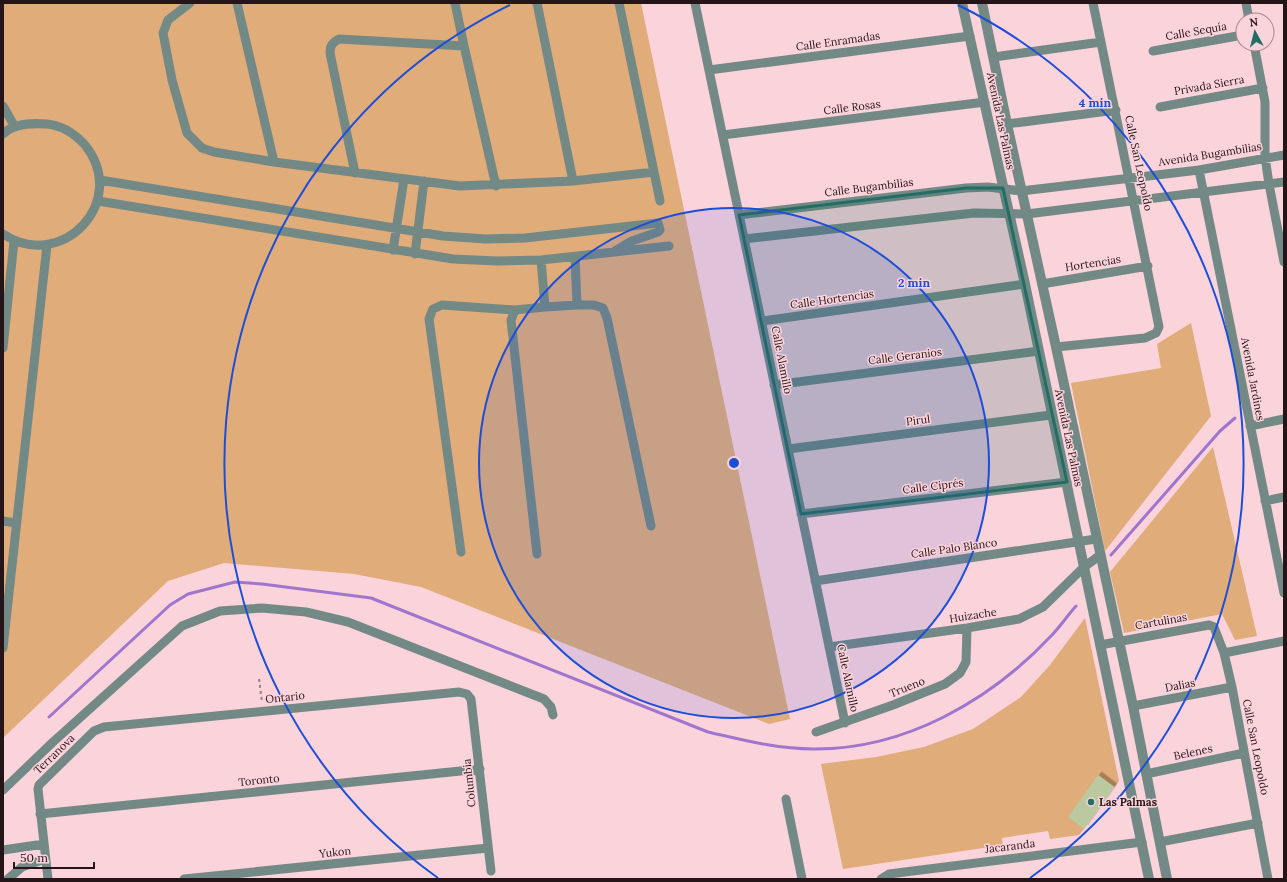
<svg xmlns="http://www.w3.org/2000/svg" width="1287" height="882" font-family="Lora,serif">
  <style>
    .green { fill: #dfac7a }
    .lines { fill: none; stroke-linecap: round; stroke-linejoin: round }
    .stream { stroke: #9f75ce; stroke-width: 3 }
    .building { fill: #bac9a0; filter: url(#shadow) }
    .path { stroke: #9a7d83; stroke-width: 2; stroke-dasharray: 3 3; stroke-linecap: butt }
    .minor { stroke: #738985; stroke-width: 9 }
    .tertiary { stroke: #738985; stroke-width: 10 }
    .marked { fill: #246d64; fill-opacity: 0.2; stroke: #246d64; stroke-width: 3; stroke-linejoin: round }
    .ring { fill: none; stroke: #1d4ed8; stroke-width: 2 }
    .poi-dot { fill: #246d64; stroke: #fbd3db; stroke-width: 1.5 }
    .labels { text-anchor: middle; stroke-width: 3; stroke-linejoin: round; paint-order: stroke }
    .street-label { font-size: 11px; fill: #251418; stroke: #fbd3db }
    .poi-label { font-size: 11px; font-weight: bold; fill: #251418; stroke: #fbd3db; text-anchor: start }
    .centre { fill: #1d4ed8; stroke: #fbd3db; stroke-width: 2 }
    .ring-label { font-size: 12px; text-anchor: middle; font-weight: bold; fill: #1d4ed8; stroke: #fbd3db; stroke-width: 3; stroke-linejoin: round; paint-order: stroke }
  </style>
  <defs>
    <filter id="shadow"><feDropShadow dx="3.5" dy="-3.5" stdDeviation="0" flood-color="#0004"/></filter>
  </defs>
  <rect width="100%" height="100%" fill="#fbd3db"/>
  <!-- green -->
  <path class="green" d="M3,3H641L790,719L769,724L421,587L354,574L224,563L168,581L3,738Z
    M1191,323L1211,416L1105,551L1071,383L1161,368L1157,344Z
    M1213,447L1257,636L1235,640L1222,614L1124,633L1110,572Z
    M1085,618L1119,781L1114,787L1098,776L1084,829L1079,835L1050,839L1048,831L1002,838L1003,845L843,869L821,764L876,757L924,747L973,729L1021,697L1050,665Z"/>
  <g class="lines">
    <!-- stream -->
    <path class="stream" d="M1111,555L1220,431L1235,418
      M49,717L170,605L188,594L235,582L262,584L371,598L708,732C743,740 777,749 813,749C904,750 990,701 1051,636C1060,627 1067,616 1076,606"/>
  </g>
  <!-- building -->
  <path class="building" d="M1098,775L1114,787L1084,829L1068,817Z"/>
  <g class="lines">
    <!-- path -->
    <path class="path" d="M259,679L262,702"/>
    <!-- minor -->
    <path class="minor" d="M190,3L168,20L163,33L172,80L187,133L202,148L214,152L274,162L460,186L573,181L654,172
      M237,3L274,162
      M455,3L464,46
      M537,3L573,181
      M619,3L660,201
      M695,3L845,723
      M1246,3L1249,20
      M1254,44L1265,102V157L1269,184L1284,262
      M1153,51L1243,35
      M994,57L1101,42
      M709,70L970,36
      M3,106L15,127
      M1160,107L1263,88
      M1007,124L1116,110
      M3,134C14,123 32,123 46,124C61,125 75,134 85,145C130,201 62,273 3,234
      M723,135L985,102
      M1199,170L1284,593
      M355,173L330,53C330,45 333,42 339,39L464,46L496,186
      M100,180L443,236L485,239L525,238L658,223L660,230L658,232L632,241L615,251
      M98,201L453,259L497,261L541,260L669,246
      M739,215L966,188L988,187L1021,191L1199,170L1284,155
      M744,239L974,213L1027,214L1284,182
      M393,250L404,179
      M415,254L424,181
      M575,257L577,305H594L603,308L607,318L651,526
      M1042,284L1148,266
      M545,307L577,305
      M762,321L1025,284
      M1056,347L1145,338L1156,333L1159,327L1093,3
      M3,348L14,241
      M774,385L1039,351
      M1250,426L1284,419
      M788,449L1051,415
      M1265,501L1284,497
      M801,514L1067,482
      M3,521L16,523
      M461,552L429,319L433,309L442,305L515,310
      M537,554L511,320L515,310L545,307L541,260
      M815,581L1096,539
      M1100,645L1209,625L1214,627L1224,653L1232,687L1268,879
      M829,647L967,628L1019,619L1043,607L1084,567L1099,556
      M3,648L47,245
      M1224,653L1284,641
      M1133,706L1232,687
      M816,732L893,705L945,684L960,673L966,662L967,628
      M1146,774L1244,753
      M3,790L53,742L182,626L220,611L262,608L306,612L348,622L544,699L551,707L553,715
      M786,799L802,879
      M40,814L480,769
      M1160,842L1258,823
      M3,850L44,844
      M8,879L22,867L45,859
      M48,879L38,789L39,785L94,731L104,727L459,692L467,694L471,699L491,871
      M184,879L488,848
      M881,879L889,874L1142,842"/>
    <!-- tertiary -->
    <path class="tertiary" d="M962,3L1025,284L1149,879
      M982,3L1007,124L1056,347L1133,706L1167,879"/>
  </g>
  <!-- marked area -->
  <path class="marked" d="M966,188H1003L1067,482L801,514L739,215Z"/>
  <!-- distance rings -->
  <circle cx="734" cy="463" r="255" fill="#1d4ed8" fill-opacity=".12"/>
  <g class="ring">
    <circle cx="734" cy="463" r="255"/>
    <path d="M438 878A510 510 0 0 1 510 5M958 5A510 510 0 0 1 1030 878"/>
  </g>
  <!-- markers -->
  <circle class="poi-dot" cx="1091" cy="802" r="4"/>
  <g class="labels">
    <!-- street labels -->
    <g class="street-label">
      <text transform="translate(1196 31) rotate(-10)" y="4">Calle Sequía</text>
      <text transform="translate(838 41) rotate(-8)" y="4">Calle Enramadas</text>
      <text transform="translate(1209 85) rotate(-10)" y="4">Privada Sierra</text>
      <text transform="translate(852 107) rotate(-7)" y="4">Calle Rosas</text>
      <text transform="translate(1001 121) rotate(78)" y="4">Avenida Las Palmas</text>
      <text transform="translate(1210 154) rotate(-9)" y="4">Avenida Bugambilias</text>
      <text transform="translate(1139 163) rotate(78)" y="4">Calle San Leopoldo</text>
      <text transform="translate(869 187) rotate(-7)" y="4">Calle Bugambilias</text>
      <text transform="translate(1093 263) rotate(-9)" y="4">Hortencias</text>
      <text transform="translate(832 299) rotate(-8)" y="4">Calle Hortencias</text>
      <text transform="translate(905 356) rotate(-7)" y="4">Calle Geranios</text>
      <text transform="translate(782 360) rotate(79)" y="4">Calle Alamillo</text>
      <text transform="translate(1253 379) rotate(79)" y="4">Avenida Jardines</text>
      <text transform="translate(918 420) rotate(-7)" y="4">Pirul</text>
      <text transform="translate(1069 438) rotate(78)" y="4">Avenida Las Palmas</text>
      <text transform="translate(933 486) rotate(-7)" y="4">Calle Ciprés</text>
      <text transform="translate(954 548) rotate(-8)" y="4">Calle Palo Blanco</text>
      <text transform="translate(973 615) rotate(-9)" y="4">Huizache</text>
      <text transform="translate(1161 621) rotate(-10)" y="4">Cartulinas</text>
      <text transform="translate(848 678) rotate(78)" y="4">Calle Alamillo</text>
      <text transform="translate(1180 685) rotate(-11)" y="4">Dalias</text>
      <text transform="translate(907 687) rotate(-22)" y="4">Trueno</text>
      <text transform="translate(285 697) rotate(-6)" y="4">Ontario</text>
      <text transform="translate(1256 747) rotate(79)" y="4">Calle San Leopoldo</text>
      <text transform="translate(1193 752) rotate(-12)" y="4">Belenes</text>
      <text transform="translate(54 754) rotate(-44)" y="4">Terranova</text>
      <text transform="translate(259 780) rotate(-6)" y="4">Toronto</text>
      <text transform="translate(469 783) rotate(-96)" y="4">Columbia</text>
      <text transform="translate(1010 846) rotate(-7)" y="4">Jacaranda</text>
      <text transform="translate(335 852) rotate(-6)" y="4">Yukon</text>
    </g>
    <!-- poi labels -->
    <g class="poi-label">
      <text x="1099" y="806">Las Palmas</text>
    </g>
  </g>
  <circle cx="734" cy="463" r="6" class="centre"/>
  <g class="ring-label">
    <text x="1095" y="107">4 min</text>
    <text x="914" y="287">2 min</text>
  </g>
  <!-- border -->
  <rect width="1287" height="882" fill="none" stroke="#251418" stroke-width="8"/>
  <!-- north arrow -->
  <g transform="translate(1255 32) rotate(353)"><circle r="19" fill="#fbd3db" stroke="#a5878d"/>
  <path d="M0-3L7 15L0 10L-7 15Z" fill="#246d64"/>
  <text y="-6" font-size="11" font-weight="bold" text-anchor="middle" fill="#251418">N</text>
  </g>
  <!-- scale -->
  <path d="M14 862v6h80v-6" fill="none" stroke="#251418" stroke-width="2"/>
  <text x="20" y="862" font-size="12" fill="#251418" stroke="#fbd3db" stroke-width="3" paint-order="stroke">50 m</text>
</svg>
